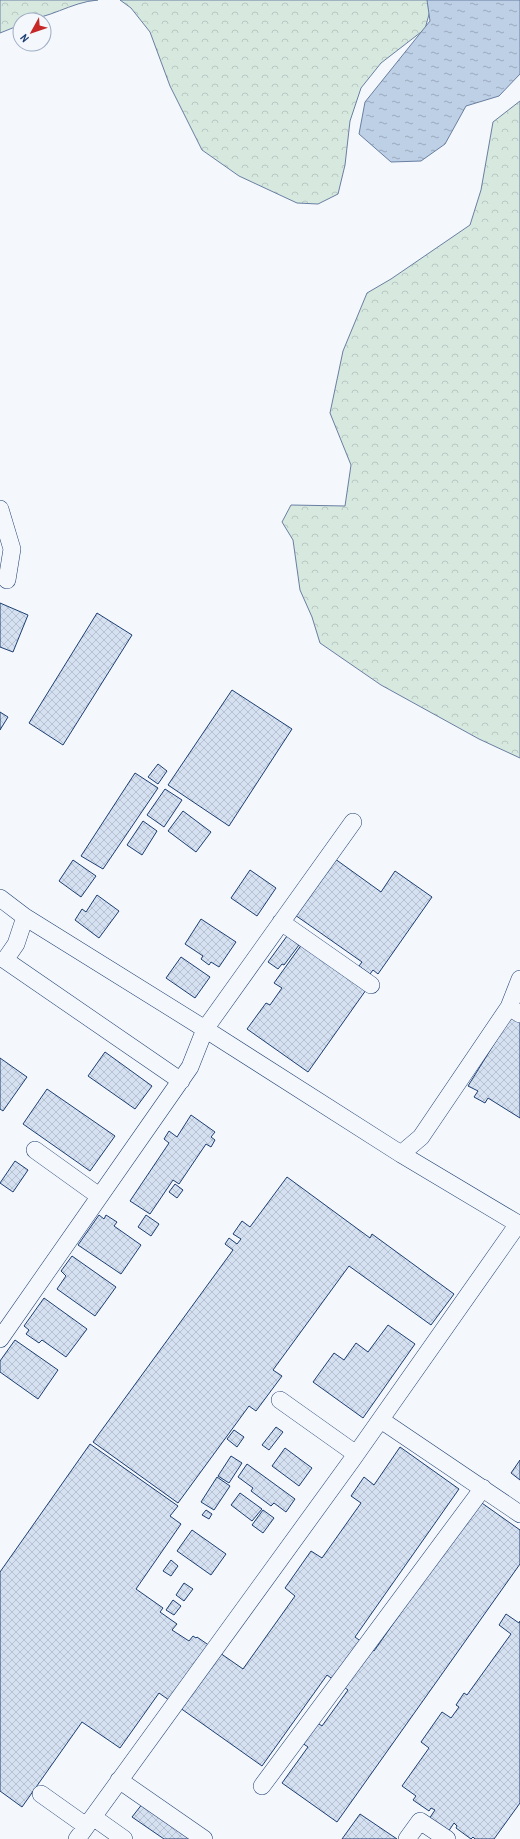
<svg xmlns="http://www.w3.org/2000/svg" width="520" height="1839" font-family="'Archivo Narrow',sans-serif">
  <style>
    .forest { fill: url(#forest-crowns); stroke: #687fa3 }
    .water { fill: url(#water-ripples); stroke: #687fa3 }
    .building { fill: url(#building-cross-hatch); stroke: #1d3f73 }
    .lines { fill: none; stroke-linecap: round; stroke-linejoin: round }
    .minor-casing { stroke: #1d3f73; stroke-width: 18 }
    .minor { stroke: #f4f7fb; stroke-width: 17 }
  </style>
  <defs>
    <pattern id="forest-crowns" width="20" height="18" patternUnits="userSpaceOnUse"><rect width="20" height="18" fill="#d7e8df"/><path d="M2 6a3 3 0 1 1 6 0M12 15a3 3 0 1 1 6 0" fill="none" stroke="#b8c8c3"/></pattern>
    <pattern id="water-ripples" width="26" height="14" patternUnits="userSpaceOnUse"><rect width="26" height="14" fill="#bed0e5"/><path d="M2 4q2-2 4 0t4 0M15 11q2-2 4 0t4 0" fill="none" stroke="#9aaabe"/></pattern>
    <pattern id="building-cross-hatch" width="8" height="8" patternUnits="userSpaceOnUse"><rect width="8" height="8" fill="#d5e0f0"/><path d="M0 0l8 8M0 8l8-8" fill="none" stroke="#b6c1d1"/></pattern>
  </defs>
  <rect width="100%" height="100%" fill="#f4f7fb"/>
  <!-- forest -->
  <path class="forest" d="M0,0H98C70,2 49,20 20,20V25L0,33Z
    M120,0H430L431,7L425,29L381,63L361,88L350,121L345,165L338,194L318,204L297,203L239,176L202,150L170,86L150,32L131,8Z
    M520,101V758L479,739L381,685L320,643L312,617L300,590L293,540L282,522L291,505L345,506L351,465L330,413L343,351L367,293L391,279L470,225L481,190L493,122Z"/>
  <!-- water -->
  <path class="water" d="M427,0H520V74L499,96L466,106L445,144L421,161L391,162L359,134L365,102L430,21Z"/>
  <!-- building -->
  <path class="building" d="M0,603L28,615L13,652L0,647Z
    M97,613L132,635L63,745L29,723Z
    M232,690L292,729L229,826L168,785Z
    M0,712L8,717L0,730Z
    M158,764L167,771L158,784L148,777Z
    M135,773L158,788L103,869L81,856Z
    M165,789L182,800L164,827L147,815Z
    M183,811L211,832L196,852L168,831Z
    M143,821L157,831L142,855L127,845Z
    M331,856L381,892L395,871L432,897L378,974L373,970L370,974L359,966L362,962L295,915Z
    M73,860L96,876L81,897L59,881Z
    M250,870L276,888L257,916L231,898Z
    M97,895L119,911L99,938L75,920L82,909L86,912Z
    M201,919L236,942L219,967L211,962L209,965L201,959L203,956L185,944Z
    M287,936L299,945L284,965L282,964L278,969L268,962Z
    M302,944L366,990L308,1072L247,1029L266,1003L270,1005L282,988L274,983Z
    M181,957L210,977L195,998L166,978Z
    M512,1015L520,1020V1118L488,1098L485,1103L474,1097L478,1091L468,1086Z
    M105,1052L152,1086L135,1109L88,1076Z
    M0,1058L27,1077L3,1111L0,1109Z
    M47,1089L115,1136L90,1171L23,1124Z
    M191,1115L215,1132L211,1137L215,1140L211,1147L206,1144L179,1184L173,1180L150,1214L130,1201L169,1143L164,1139L169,1131L177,1137Z
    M15,1161L28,1170L13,1192L0,1183Z
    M287,1177L370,1238L372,1234L454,1294L431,1325L349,1266L273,1370L282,1376L256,1411L249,1406L178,1503L93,1442L233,1250L225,1244L229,1238L237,1244L241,1239L233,1234L242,1221L250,1227Z
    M175,1184L183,1190L177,1198L169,1192Z
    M99,1215L104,1219L106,1215L117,1222L114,1226L141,1245L121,1274L78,1245Z
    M146,1215L159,1224L151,1236L138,1227Z
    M72,1256L116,1287L95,1316L57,1289L66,1276L61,1271Z
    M44,1298L87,1329L66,1357L42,1340L39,1343L26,1334L29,1330L24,1326Z
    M388,1325L415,1344L363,1418L313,1382L334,1353L344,1360L356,1343L368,1352Z
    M15,1340L58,1370L38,1399L0,1372V1361Z
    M276,1427L283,1432L269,1450L262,1445Z
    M234,1430L244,1437L237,1447L227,1439Z
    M90,1444L178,1506L170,1516L181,1524L136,1589L163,1608L160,1612L177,1624L172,1630L189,1641L193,1636L196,1638L197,1637L243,1669L295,1596L285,1588L311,1551L322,1558L361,1503L351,1496L364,1477L374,1485L400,1447L459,1489L355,1637L374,1651L479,1501L520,1530V1564L337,1822L282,1783L308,1747L292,1736L307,1716L322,1726L348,1690L327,1675L262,1766L159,1693L120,1748L82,1722L22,1807L0,1791V1572Z
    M285,1448L312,1468L299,1486L272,1466Z
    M231,1456L242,1463L229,1483L218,1476Z
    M520,1460V1480L511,1473Z
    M247,1464L295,1499L286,1512L274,1503L271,1506L251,1491L253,1488L238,1477Z
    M217,1477L230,1486L214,1510L201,1502Z
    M240,1493L262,1509L252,1521L231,1505Z
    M206,1510L212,1514L209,1519L202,1515Z
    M263,1510L274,1518L263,1533L252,1525Z
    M192,1530L226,1554L211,1575L177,1551Z
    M171,1560L178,1566L171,1576L163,1571Z
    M184,1583L193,1589L184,1601L176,1595Z
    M173,1600L181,1606L174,1615L166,1610Z
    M506,1614L519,1623L520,1621V1803L494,1839H475L473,1837L471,1839L456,1828L457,1826L454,1823L448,1832L429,1819L435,1810L431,1808L429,1811L413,1800L416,1796L402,1786L429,1748L421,1742L442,1712L451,1718L459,1707L456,1705L464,1693L467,1695L511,1634L499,1625Z
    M143,1803L191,1836L189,1839H164L132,1817Z
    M360,1814L397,1839H342Z"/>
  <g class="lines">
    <!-- minor casing -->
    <g class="minor-casing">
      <path id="minor" d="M0,509L12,549L7,580
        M0,898L25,917L205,1029L401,1154L520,1225
        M25,917L16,944L5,960L181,1081
        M281,922L371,985
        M509,1007L520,979
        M35,1150L99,1196
        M401,1154L421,1137L509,1007L520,1014
        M0,1339L190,1067L205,1029L353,822
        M280,1400L356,1454
        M381,1420L520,1514
        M119,1780L204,1839
        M262,1786L483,1488
        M41,1794L86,1826
        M93,1817L124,1839
        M77,1839L352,1460L518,1224
        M407,1839L420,1821L447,1839"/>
    </g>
    <!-- minor -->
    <use href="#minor" class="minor"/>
  </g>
  <!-- north arrow -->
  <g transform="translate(32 32) rotate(230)"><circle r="19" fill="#f4f7fb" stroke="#9eadc5"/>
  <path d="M0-3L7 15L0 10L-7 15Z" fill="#c62828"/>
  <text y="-6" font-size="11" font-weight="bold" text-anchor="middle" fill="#1d3f73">N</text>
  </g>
</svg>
